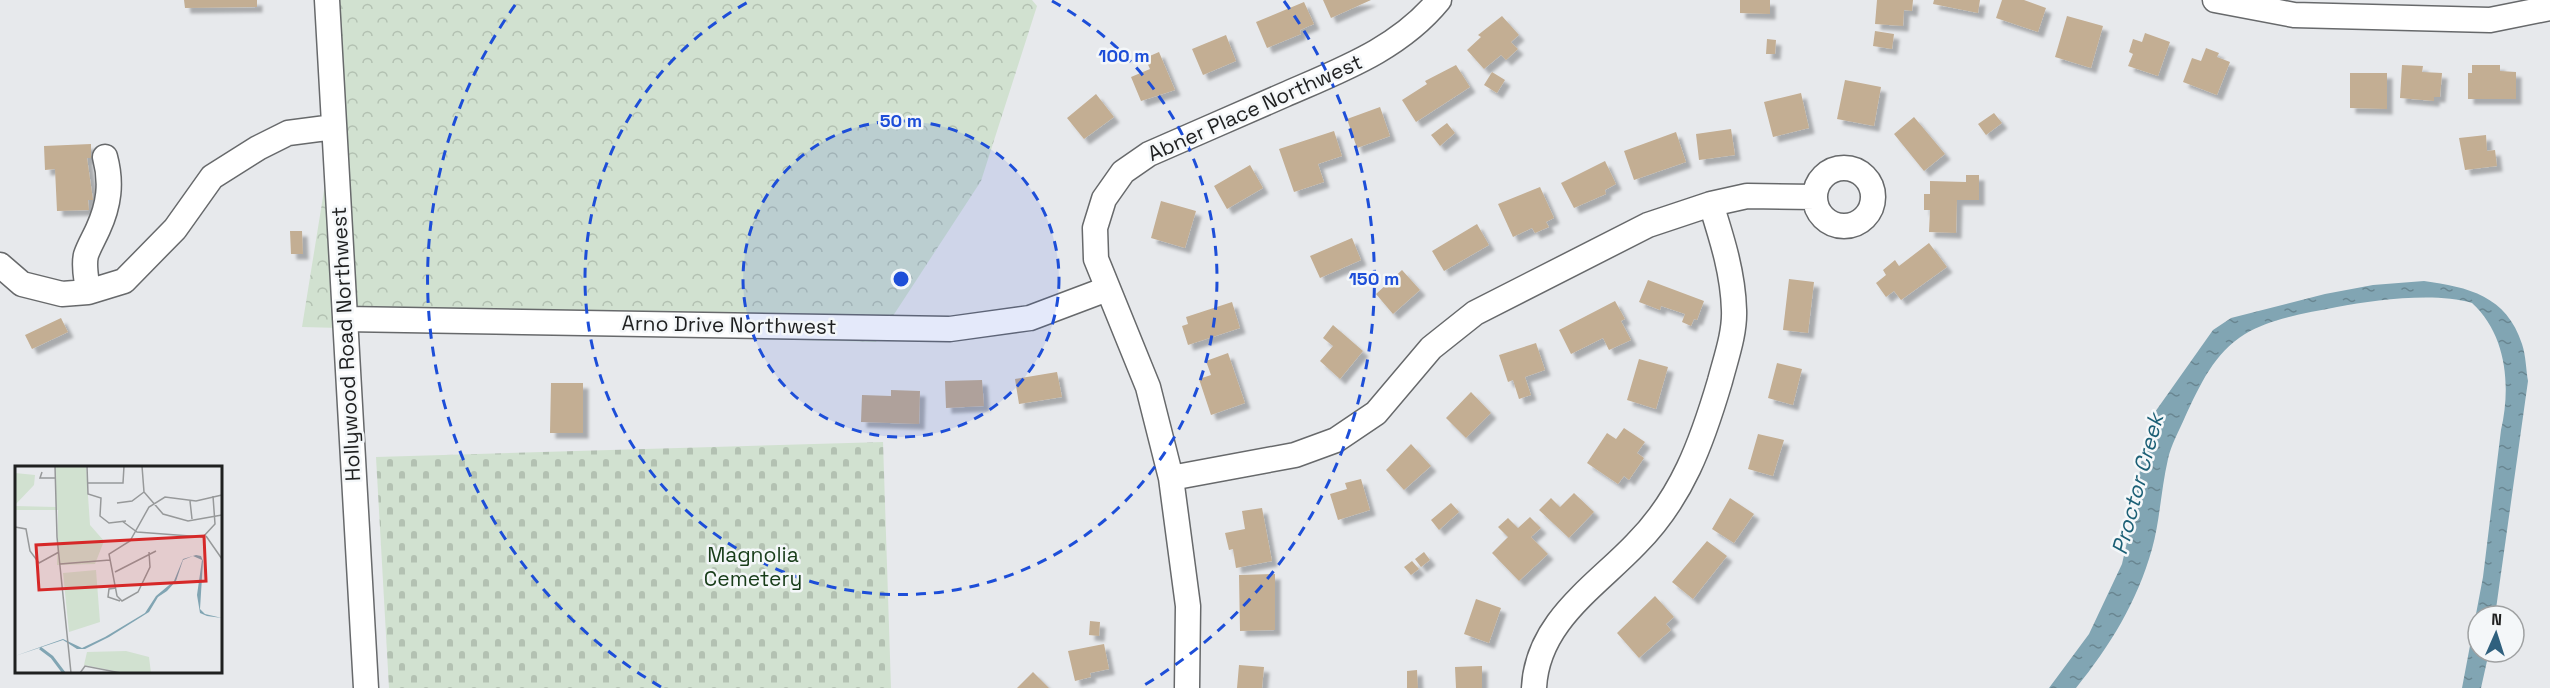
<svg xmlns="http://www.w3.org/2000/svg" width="2550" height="688" font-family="'Space Grotesk',sans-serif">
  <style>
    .forest { fill: url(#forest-crowns) }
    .cemetery { fill: url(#cemetery-stones) }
    .water { fill: url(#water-ripples) }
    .building { fill: #c3ae93; filter: url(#shadow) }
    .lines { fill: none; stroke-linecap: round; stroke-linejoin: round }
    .minor-casing { stroke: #67696b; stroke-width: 27 }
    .minor { stroke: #fff; stroke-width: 24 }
    .ring { fill: none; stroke: #1d4ed8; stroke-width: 3; stroke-dasharray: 10 8 }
    .labels { text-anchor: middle; stroke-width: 5; stroke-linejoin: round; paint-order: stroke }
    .street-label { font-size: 21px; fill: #1f2020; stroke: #f4f7f9 }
    .park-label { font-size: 21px; fill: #173c18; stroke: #f4f7f9 }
    .water-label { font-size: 22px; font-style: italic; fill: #1b5f75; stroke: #f4f7f9 }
    .inset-river { fill: none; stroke: #81a5b3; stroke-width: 3 }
    .inset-road { fill: none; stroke: #97999a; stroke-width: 1.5 }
    .view { fill: #d62828; fill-opacity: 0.15; stroke: #d62828; stroke-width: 3 }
    .inset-edge { fill: none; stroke: #1f2020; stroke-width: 3 }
    .centre { fill: #1d4ed8; stroke: #f4f7f9; stroke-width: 3 }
    .ring-label { font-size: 18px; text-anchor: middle; font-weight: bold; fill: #1d4ed8; stroke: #f4f7f9; stroke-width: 5; stroke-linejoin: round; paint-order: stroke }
  </style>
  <defs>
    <pattern id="forest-crowns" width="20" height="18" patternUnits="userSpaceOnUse" patternTransform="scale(1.5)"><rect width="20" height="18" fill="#d1e1d0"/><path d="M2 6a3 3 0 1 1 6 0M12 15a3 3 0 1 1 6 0" fill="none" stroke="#b3c1b2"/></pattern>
    <pattern id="cemetery-stones" width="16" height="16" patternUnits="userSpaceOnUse" patternTransform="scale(1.5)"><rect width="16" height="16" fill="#d1e1d0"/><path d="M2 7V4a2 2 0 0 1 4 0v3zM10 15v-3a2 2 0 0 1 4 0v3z" fill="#b3c1b2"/></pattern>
    <pattern id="water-ripples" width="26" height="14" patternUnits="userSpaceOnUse" patternTransform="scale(1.5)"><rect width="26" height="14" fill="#81a5b3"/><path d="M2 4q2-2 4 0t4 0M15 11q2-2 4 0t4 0" fill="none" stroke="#698691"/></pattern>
    <filter id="shadow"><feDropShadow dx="5.5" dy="5.5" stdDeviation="1.5" flood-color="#0004"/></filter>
  </defs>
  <rect width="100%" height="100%" fill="#e7e9ec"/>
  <!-- forest -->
  <path class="forest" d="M338,0H1032L1037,6L981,181L876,342L302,327L336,116Z"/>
  <!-- cemetery -->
  <path class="cemetery" d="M883,442L891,688H389L376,457Z"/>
  <!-- water -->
  <path class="water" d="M2424,281C2468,287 2507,296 2522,344C2526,356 2526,370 2528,381L2495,616H2478V652H2489L2481,688H2462L2483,577L2501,430C2511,387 2507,335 2472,303C2435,292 2375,300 2337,307C2307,313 2271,318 2245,334C2214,353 2200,385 2185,417C2179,431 2171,445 2168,459C2161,489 2160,520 2152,549C2137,602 2110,646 2076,688H2049L2089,634L2122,564L2134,511L2143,450L2155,412L2213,330L2231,318L2325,294L2373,285Z"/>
  <!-- building -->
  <path class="building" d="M184,0H257V7L185,8Z
    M1323,0H1371L1331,18Z
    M1740,0H1770V14L1740,13Z
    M1877,0H1913L1912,11L1904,10L1903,26L1875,24Z
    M1934,0H1980L1978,13L1933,4Z
    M2002,0H2024L2046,8L2038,32L1996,18Z
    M1304,2L1314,24L1300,30L1301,34L1267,48L1256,22Z
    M1502,16L1519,35L1511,42L1518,49L1506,60L1501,55L1484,69L1467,50L1481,37L1478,35Z
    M2067,16L2103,26L2091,68L2055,57Z
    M1875,31L1894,34L1892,49L1873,46Z
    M2145,33L2170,42L2158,76L2128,66L2133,54L2129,52L2133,39L2142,42Z
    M1226,35L1236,61L1203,75L1192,49Z
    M1767,39L1776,40L1775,54H1766Z
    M2206,48L2219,53L2217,57L2230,62L2217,95L2183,82L2192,58L2201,61Z
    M1159,52L1175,90L1141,101L1131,77L1150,69L1145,58Z
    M1456,65L1470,87L1416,122L1402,100L1427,84L1425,81Z
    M2402,65L2423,66L2422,72L2442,73L2440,97H2434V101L2400,98Z
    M2472,65H2500V71L2516,72V99H2468V73H2472Z
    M1492,72L1505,80L1497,93L1484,85Z
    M2350,73H2387V109L2350,108Z
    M1845,80L1881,87L1874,126L1837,119Z
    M1801,93L1809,128L1773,137L1764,102Z
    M1096,94L1114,117L1084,139L1067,118Z
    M1380,107L1390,136L1357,148L1347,119Z
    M1994,113L2002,123L1986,135L1978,124Z
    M1914,117L1945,154L1924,171L1894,134Z
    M1447,123L1455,133L1440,146L1431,135Z
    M1731,129L1735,155L1699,160L1696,134Z
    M1334,131L1342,156L1318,164L1324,182L1294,192L1279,149Z
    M1676,132L1686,162L1634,180L1624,151Z
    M2486,135L2487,151L2495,150L2497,166L2465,170L2459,138Z
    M91,144V158H87L93,200H88L89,210L57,211L55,169L45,170L44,146Z
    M1605,161L1616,184L1605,190L1606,194L1574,208L1561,183Z
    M1250,165L1263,188L1227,209L1214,186Z
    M1966,175H1979V200H1957L1956,233L1929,232L1930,210H1924V194H1930V181L1966,182Z
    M1540,187L1554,218L1546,222L1549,227L1535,233L1532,228L1513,237L1498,204Z
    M1161,201L1196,211L1185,248L1151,238Z
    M1477,224L1489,245L1444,271L1432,251Z
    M290,231H302L303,254H291Z
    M1352,238L1361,260L1320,278L1310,256Z
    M1929,243L1947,267L1901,300L1894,291L1886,297L1876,283L1886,275L1883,270L1895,260L1899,266Z
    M1402,270L1420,290L1393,314L1376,294Z
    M1789,279L1814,282L1808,333L1783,330Z
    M1648,280L1704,301L1697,320L1694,319L1691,326L1682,322L1685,314L1661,306L1660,310L1639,302Z
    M1615,301L1625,319L1621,321L1631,340L1609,350L1603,338L1571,354L1559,330Z
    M1232,302L1240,328L1188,345L1182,326L1188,324L1186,317Z
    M61,318L68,332L32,349L25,335Z
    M1333,325L1363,351L1340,379L1320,361L1333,346L1323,338Z
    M1536,343L1545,370L1525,377L1531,395L1519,399L1513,380L1508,382L1499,355Z
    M1228,353L1245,403L1211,415L1199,379L1211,375L1206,361Z
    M1639,359L1668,367L1656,409L1627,400Z
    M1777,363L1802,369L1793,405L1768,398Z
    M1057,372L1062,397L1019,404L1015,379Z
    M982,380L984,406L946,408L945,381Z
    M551,383H583V433H550Z
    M891,390L920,391L919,424L861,422L862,395L891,396Z
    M1471,392L1491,413L1466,438L1446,418Z
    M1624,428L1645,442L1637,453L1644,458L1629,480L1624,476L1618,484L1587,463L1607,433L1616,439Z
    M1758,434L1784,440L1773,476L1748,469Z
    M1411,444L1431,466L1404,490L1386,470Z
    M1361,479L1370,510L1338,520L1330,494L1347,489L1345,483Z
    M1574,493L1594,512L1569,538L1539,510L1551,498L1560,507Z
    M1730,498L1754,514L1734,543L1712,529Z
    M1451,503L1459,512L1439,530L1431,520Z
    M1262,508L1272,561L1236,568L1233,549L1229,550L1225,533L1245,529L1242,511Z
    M1530,517L1541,528L1531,537L1548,554L1519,581L1492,553L1508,537L1498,527L1508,518L1518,528Z
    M1707,541L1727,556L1693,599L1672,582Z
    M1424,552L1430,560L1421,567L1415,559Z
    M1412,561L1419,569L1411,575L1404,567Z
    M1275,574V630L1240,631L1239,575Z
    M1655,596L1674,617L1666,624L1671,630L1639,658L1617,633Z
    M1476,599L1501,608L1489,643L1464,634Z
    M1090,621L1100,622L1099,636L1089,635Z
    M1104,644L1109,669L1090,673L1091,677L1075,681L1068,651Z
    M1239,665L1264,667L1262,688H1237Z
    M1482,666V688H1456L1455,667Z
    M1417,670L1418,688H1407V671Z
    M1033,672L1049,688H1017Z"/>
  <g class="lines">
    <!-- minor casing -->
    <g class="minor-casing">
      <path id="minor" d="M327,0L366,688
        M2215,0L2294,15L2490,20L2550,8
        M1815 197a29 29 0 1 1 58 0a29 29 0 1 1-58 0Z
        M0,265L22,284L62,294L88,292L124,281L175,229L212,177L258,148L288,133L334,127
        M88,292C87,280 83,267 86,255C89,246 94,238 98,229C109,205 112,183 105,157
        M345,319L950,329L1030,318L1107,289
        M1171,478L1295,455L1336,440L1376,413L1431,348L1475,313L1648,225L1711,204L1747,196L1815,197
        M1187,688L1188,606L1171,478L1148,387L1096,259L1095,228L1104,199L1123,172L1149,154C1194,134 1239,115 1284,95C1341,70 1399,49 1439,0
        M1534,688C1537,622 1595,587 1636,544C1682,498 1702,442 1720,381C1726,358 1735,333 1734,310C1733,273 1722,239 1711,204"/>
    </g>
    <!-- minor -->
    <use href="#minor" class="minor"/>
  </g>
  <!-- distance rings -->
  <circle cx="901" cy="279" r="158" fill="#1d4ed8" fill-opacity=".12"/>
  <g class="ring">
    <circle cx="901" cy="279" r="158"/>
    <path d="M1052 1A316 316 0 1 1 750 1"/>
    <path d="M661 687A473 473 0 0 1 518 1M1284 1A473 473 0 0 1 1141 687"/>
  </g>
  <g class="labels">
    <!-- street labels -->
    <g class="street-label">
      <text transform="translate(1255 108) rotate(-24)" y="7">Abner Place Northwest</text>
      <text transform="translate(729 325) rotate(1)" y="7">Arno Drive Northwest</text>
      <text transform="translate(346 344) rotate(-93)" y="7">Hollywood Road Northwest</text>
    </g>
    <!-- park labels -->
    <g class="park-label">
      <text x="753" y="562">Magnolia<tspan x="753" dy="24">Cemetery</tspan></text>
    </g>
    <!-- water labels -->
    <g class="water-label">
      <text transform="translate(2137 484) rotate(-75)" y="8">Proctor Creek</text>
    </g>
  </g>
  <!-- overview -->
  <g transform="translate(15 466)">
    <rect width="207" height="207" fill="#e7e9ec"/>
    <path d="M40,0H71L75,59L89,75L80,98L42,99L43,44H0V40L41,41ZM0,7L20,9L19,19L0,39Z" fill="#d1e1d0"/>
    <path d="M81,104L85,156L54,166L48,107ZM111,185L134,191L136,207H110L69,199L72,186Z" fill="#d1e1d0"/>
    <path d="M181,89L186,90L188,95L185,143L190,148L207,152L192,150L185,147L182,129L187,94L178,90L168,94L161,115L152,125L143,131L134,146L94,171L70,183H62L48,174L0,190L48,173L67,182L90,171L130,147L141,130L159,115L168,93Z" fill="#81a5b3"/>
    <path class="inset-river" d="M25,182L37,191L49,207"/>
    <path class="inset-road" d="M40,0L42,71L56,207M72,0L73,28L86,32L85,50L94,57L111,55M127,0L129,26L148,48L173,55L207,49M27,6L25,12H41M73,17H108L109,0M175,35L177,53M102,37L117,35L129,26M107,55L122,66L188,71L200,58L198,30M0,61L11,63L15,85L24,97L44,86M191,70L207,93M134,86L135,101L123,126L107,135L102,130L94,88L115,75L134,41L150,31L181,35L207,29M45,98L95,94M100,106L141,85M101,122L94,123L93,131L105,135M65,207L70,200L106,207"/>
    <path class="view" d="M189,70L191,115L24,124L21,79Z"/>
    <rect width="207" height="207" class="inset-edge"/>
  </g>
  <circle cx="901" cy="279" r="9" class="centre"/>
  <g class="ring-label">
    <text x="1124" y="62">100 m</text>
    <text x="901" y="127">50 m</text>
    <text x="1374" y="285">150 m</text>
  </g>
  <!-- north arrow -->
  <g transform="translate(2496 634) rotate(3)"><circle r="28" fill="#f4f7f9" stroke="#9fa1a2" stroke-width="1.5"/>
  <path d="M0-4.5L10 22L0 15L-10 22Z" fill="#2f607e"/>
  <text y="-9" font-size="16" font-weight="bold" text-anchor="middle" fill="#1f2020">N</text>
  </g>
</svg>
